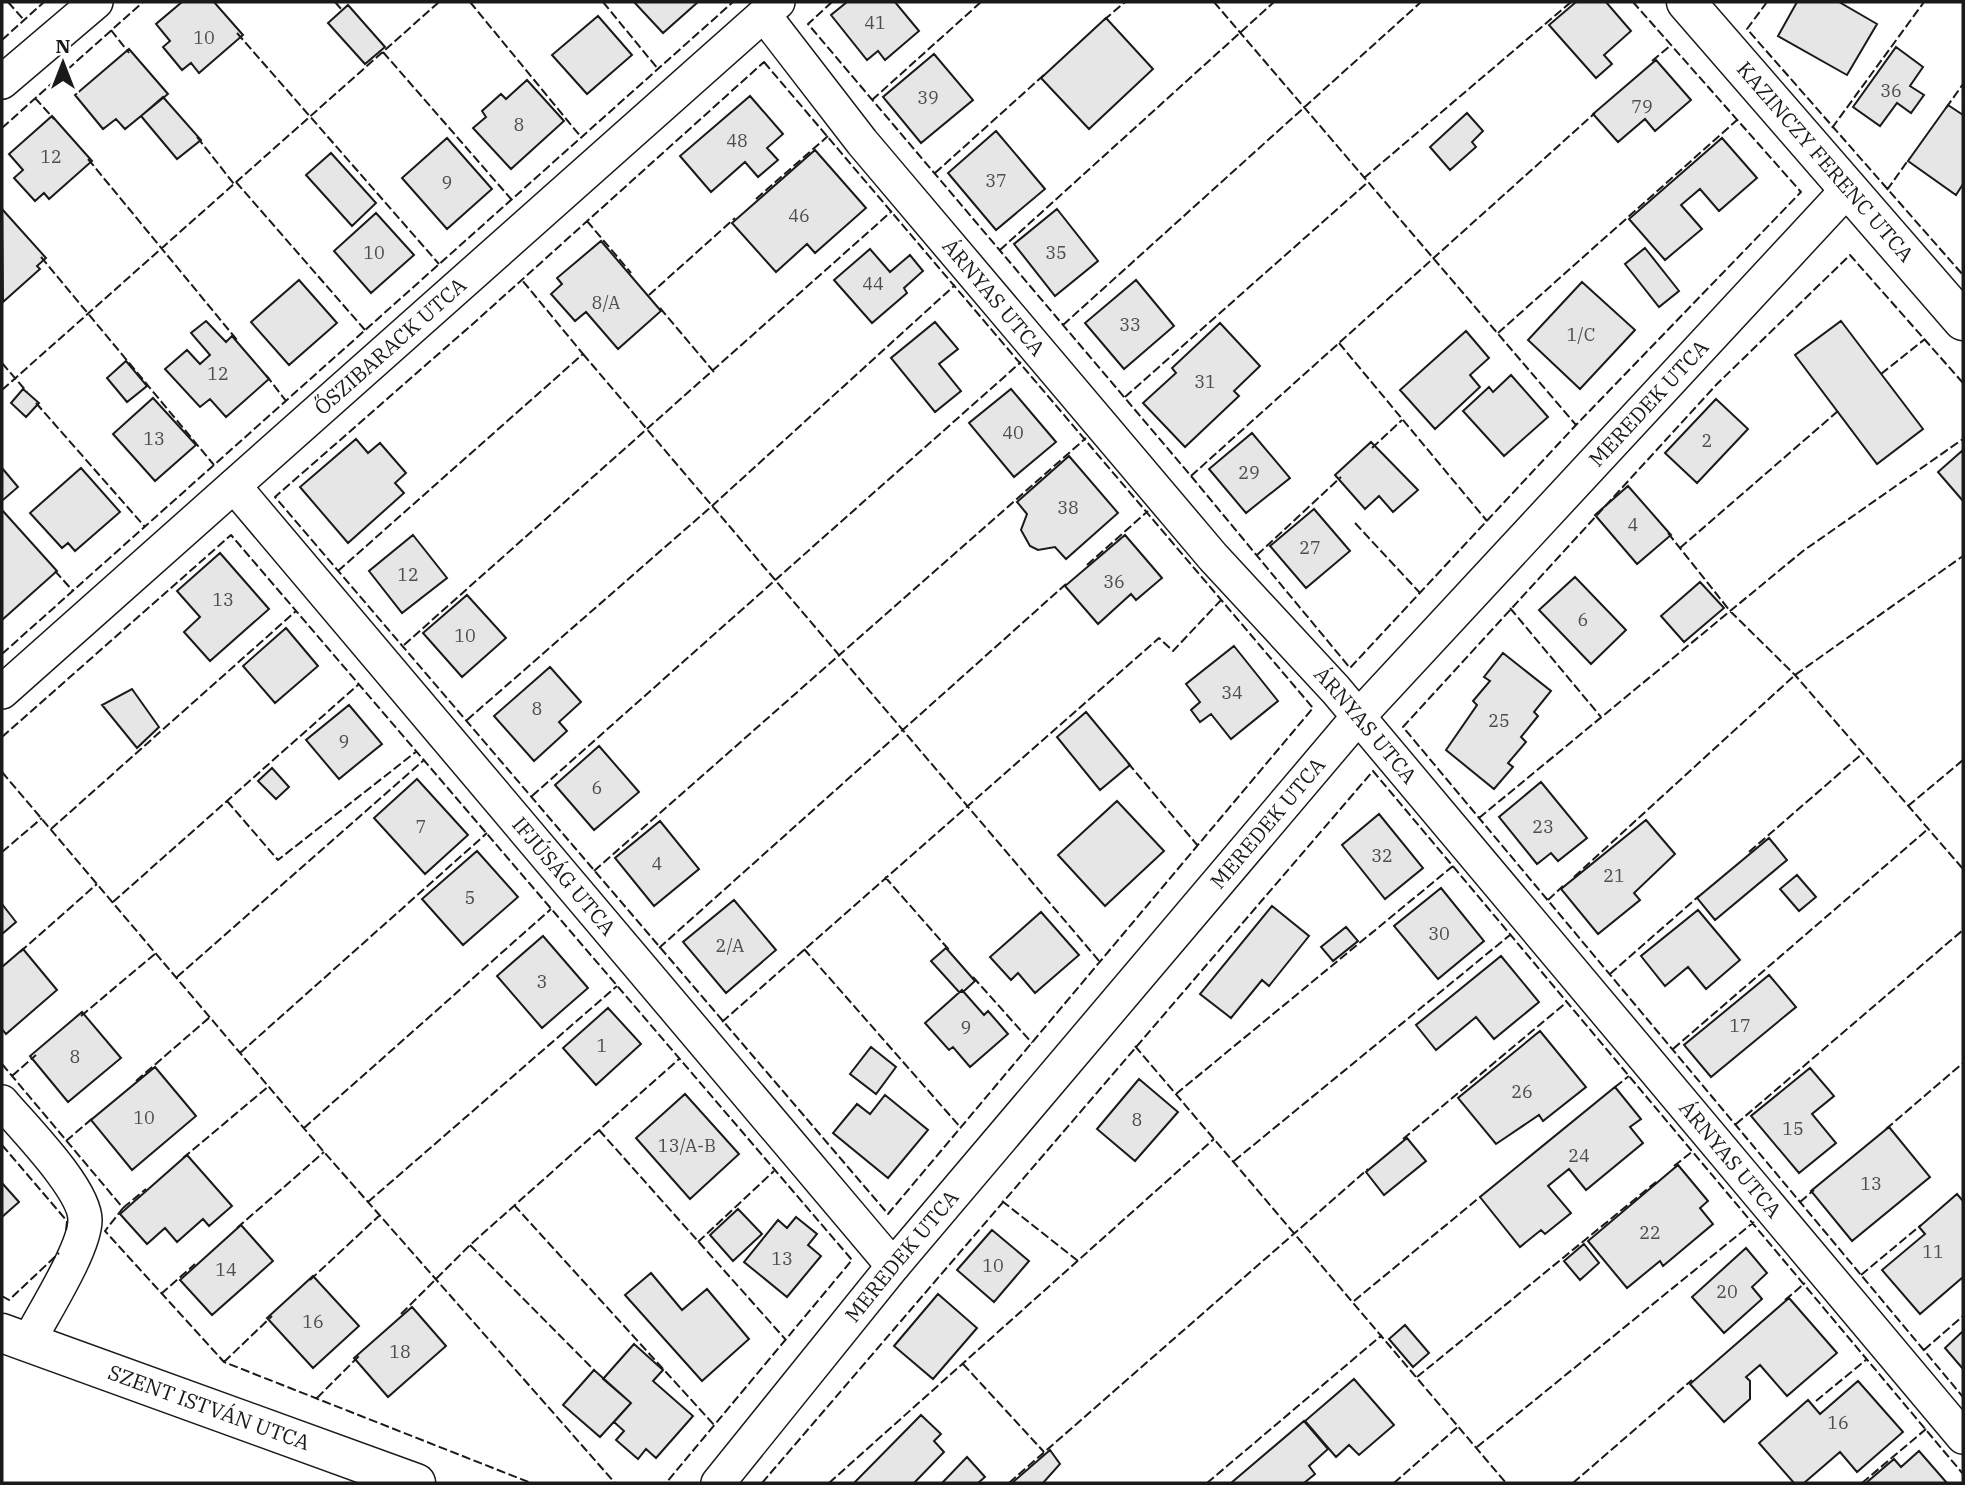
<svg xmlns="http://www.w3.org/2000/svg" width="1965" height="1485" font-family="'IBM Plex Serif',serif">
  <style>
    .building { fill: #e6e6e6; stroke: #1a1a1a; stroke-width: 2 }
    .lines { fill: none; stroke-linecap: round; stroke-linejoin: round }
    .minor-casing { stroke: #1a1a1a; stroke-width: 36 }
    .tertiary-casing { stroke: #1a1a1a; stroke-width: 41 }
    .minor { stroke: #fff; stroke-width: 33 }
    .tertiary { stroke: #fff; stroke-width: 38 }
    .fence { stroke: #1a1a1a; stroke-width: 2; stroke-dasharray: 9 3.5; stroke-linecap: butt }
    .labels { text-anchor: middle; stroke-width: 5; stroke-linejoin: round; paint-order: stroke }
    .number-label { font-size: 18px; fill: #4d4d4d }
    .street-label { font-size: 21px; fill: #1a1a1a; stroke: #fff }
  </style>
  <rect width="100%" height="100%" fill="#fff"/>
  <!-- building -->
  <path class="building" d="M182,2H214L243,35L199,73L191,63L182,70L163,47L170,41L156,24Z
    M634,2H698L663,33Z
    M847,2H895L919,31L885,60L878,51L867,60L831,15Z
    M1576,2H1606L1631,31L1604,55L1612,64L1596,78L1549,25Z
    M1797,2H1839L1877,24L1847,75L1778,36Z
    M348,5L385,47L365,64L328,23Z
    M598,16L632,55L587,94L552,55Z
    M1106,18L1153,69L1089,129L1041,78Z
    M1896,47L1923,67L1910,86L1924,95L1911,113L1897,103L1880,126L1853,107Z
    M129,49L168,94L125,129L116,119L103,129L75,95Z
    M934,54L973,100L921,143L883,97Z
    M1656,60L1691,100L1655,131L1645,119L1618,142L1593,114Z
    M527,80L564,121L511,169L473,128L486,117L482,111L501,94L506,99Z
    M750,96L783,134L767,148L778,160L758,177L745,162L711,192L680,156Z
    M163,97L201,140L177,159L141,116Z
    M1948,105L1963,115V184L1956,195L1908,161Z
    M1467,113L1483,131L1472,142L1476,147L1450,170L1430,147Z
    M52,116L92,161L49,199L44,193L35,201L14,178L23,170L9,154Z
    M996,131L1045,189L996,230L948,173Z
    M447,138L492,189L447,229L402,178Z
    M1722,138L1757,178L1719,211L1700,189L1681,205L1702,229L1665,260L1629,219Z
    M815,150L866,208L815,253L807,244L776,272L732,223Z
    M331,153L376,203L352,226L306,175Z
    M2,209L46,258L37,266L40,269L3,302Z
    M1057,209L1098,261L1055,296L1014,244Z
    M376,213L414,255L371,293L334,251Z
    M601,241L661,311L618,349L586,312L575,321L551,294L562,284L557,278Z
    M1645,248L1679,291L1659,307L1625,264Z
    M870,249L890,272L910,255L923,271L904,288L907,293L872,323L834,280Z
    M299,280L337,323L289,365L251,322Z
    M1136,280L1174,326L1124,369L1085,323Z
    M1582,282L1635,330L1580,389L1528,340Z
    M206,321L226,342L232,336L269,379L226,417L210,399L200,407L165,369L187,350L200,364L210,355L191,333Z
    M1841,321L1923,429L1877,464L1795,355Z
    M935,322L958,349L939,364L961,391L935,412L891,358Z
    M1220,323L1260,366L1234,391L1239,396L1185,447L1143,403L1176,373L1172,368Z
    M1466,331L1489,358L1470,375L1480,387L1435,429L1400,390Z
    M126,361L147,386L127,402L107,378Z
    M1511,375L1548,417L1504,456L1463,411L1489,387L1493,392Z
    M23,389L39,403L26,417L11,403Z
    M1011,389L1056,442L1014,477L969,423Z
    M153,398L196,445L155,481L113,434Z
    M1716,399L1748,429L1697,483L1665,453Z
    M1252,433L1290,478L1246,513L1209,469Z
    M356,439L368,453L380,443L406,473L395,483L404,493L348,543L300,487Z
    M1371,442L1418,490L1393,512L1379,496L1365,509L1335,475Z
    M1963,450V501L1938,472Z
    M1069,456L1118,513L1066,559L1055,547L1038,550L1030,546L1021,530L1027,514L1017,502Z
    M2,468L18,487L3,500L2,499Z
    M81,468L120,512L75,551L68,543L62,548L30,513Z
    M1628,486L1671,535L1637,564L1595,515Z
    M1314,509L1350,551L1306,588L1270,546Z
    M2,510L57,571L2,620Z
    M413,535L447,578L402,613L369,571Z
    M1125,535L1162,578L1136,600L1131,594L1098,624L1065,586Z
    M220,553L269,609L210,661L184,632L200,617L177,591Z
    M1575,577L1626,630L1591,664L1539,610Z
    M1700,582L1724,608L1684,642L1661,616Z
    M467,595L506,638L462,677L423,633Z
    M286,628L318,666L275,703L243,666Z
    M1234,646L1278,701L1231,739L1211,714L1200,722L1191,710L1200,702L1186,684Z
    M1503,653L1551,691L1534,712L1538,716L1521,737L1526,742L1508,763L1513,767L1494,789L1446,750L1477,705L1473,701L1490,681L1484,677Z
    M550,667L581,702L559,722L567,731L534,761L494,716Z
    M132,689L159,727L137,748L102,705Z
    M349,705L382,744L339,779L306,740Z
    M1086,712L1130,765L1100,790L1057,737Z
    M599,746L639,792L594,830L555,785Z
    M272,768L289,787L276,799L258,781Z
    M417,779L468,835L425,874L374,818Z
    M1541,782L1587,838L1558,861L1551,853L1537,864L1499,817Z
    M1117,801L1164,851L1105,906L1058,855Z
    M1379,814L1423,868L1385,899L1342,845Z
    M1646,820L1675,854L1634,893L1640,900L1598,934L1561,889Z
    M660,821L699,869L654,906L615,858Z
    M1769,838L1787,860L1715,920L1697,898Z
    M477,851L518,897L463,945L422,899Z
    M1797,875L1816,897L1799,911L1780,889Z
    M1441,888L1484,941L1438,979L1394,926Z
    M734,900L776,950L726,993L683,942Z
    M2,904L16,922L2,934Z
    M1272,906L1309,936L1269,986L1262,980L1231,1018L1200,994Z
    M1698,910L1740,960L1706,989L1688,967L1665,986L1641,956Z
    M1041,912L1079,955L1035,993L1018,973L1011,980L990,957Z
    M1346,927L1358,941L1333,961L1321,947Z
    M543,936L588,988L542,1028L497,976Z
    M946,948L975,981L963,992H959L931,961Z
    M23,949L57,990L6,1034L2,1029V967Z
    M1501,956L1539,1002L1494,1039L1476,1017L1436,1050L1416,1025Z
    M1769,975L1796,1007L1711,1077L1684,1045Z
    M962,990L984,1015L988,1011L1008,1034L970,1067L953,1047L949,1050L925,1023Z
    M608,1008L641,1044L596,1085L563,1048Z
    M82,1012L121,1058L68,1102L30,1056Z
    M1540,1031L1586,1087L1543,1121L1539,1115L1496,1144L1458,1098Z
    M871,1047L896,1067L876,1094L850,1074Z
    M155,1067L196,1116L132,1170L91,1120Z
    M1810,1068L1834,1096L1812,1114L1836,1143L1799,1173L1751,1116Z
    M1139,1079L1178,1112L1135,1161L1097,1129Z
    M1615,1087L1641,1119L1630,1127L1643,1143L1586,1190L1569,1169L1548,1186L1571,1213L1545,1234L1541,1230L1520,1247L1480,1197Z
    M685,1094L739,1154L690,1199L636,1138Z
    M885,1095L928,1130L888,1178L833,1133L857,1104L870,1114Z
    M1889,1127L1930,1177L1852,1241L1811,1191Z
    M1407,1138L1426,1161L1384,1195L1366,1172Z
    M187,1155L232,1206L209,1226L203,1219L177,1242L165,1228L147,1244L120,1214Z
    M1678,1165L1708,1201L1700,1208L1713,1224L1663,1266L1660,1261L1627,1288L1588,1241Z
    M2,1183L19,1202L2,1217Z
    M1957,1194L1963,1201V1277L1920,1314L1882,1270L1925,1234L1919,1227Z
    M738,1209L762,1234L733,1261L710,1235Z
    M796,1217L817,1234L808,1245L821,1256L787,1297L744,1262L778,1220L787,1228Z
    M241,1225L273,1261L212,1315L180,1280Z
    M992,1230L1029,1261L994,1302L957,1270Z
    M1584,1244L1599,1263L1580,1280L1564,1261Z
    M1746,1248L1767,1273L1752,1287L1762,1299L1724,1333L1692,1297Z
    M651,1273L682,1310L707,1289L749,1339L702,1381L625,1295Z
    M313,1276L359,1326L313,1368L267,1318Z
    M938,1294L977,1328L933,1379L894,1346Z
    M1789,1298L1837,1353L1787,1396L1760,1365L1746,1377L1750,1381V1399L1724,1422L1690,1384Z
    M412,1307L446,1346L388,1397L354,1358Z
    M1405,1325L1429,1353L1413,1367L1389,1339Z
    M1963,1331V1369L1945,1348Z
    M634,1344L663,1370L653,1381L693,1416L656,1458L646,1449L638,1459L616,1440L624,1431L614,1422L631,1403L603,1379Z
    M594,1370L631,1403L600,1437L563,1405Z
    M1354,1379L1394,1425L1359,1455L1349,1445L1336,1457L1305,1421Z
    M1858,1381L1903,1432L1857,1472L1840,1452L1804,1483H1794L1759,1443L1808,1400L1820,1414Z
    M921,1415L941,1434L934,1441L944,1452L915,1482L917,1483H854Z
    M1304,1421L1328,1449L1309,1466L1315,1474L1304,1483H1231Z
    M1050,1450L1060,1464L1043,1483H1012Z
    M1919,1451L1947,1483H1866L1894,1459L1901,1467Z
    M967,1457L985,1477L978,1483H942Z"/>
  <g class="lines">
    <!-- minor casing -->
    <g class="minor-casing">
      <g id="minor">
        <path id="s1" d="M764,15L862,142L1213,557L1336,690L1963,1437"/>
        <path d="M2,82L96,2"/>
        <path id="s2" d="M234,486L893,1266"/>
        <path id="s3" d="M2,692L778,2"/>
        <path d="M2,1102C23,1127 85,1189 85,1220C85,1249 42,1315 28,1343"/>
        <path id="s4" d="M718,1483L893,1266L1358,717L1848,189"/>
      </g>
    </g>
    <!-- tertiary casing -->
    <g class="tertiary-casing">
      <g id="tertiary">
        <path id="s5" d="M1686,2L1963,321"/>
        <path id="s6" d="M2,1333L416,1483"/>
      </g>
    </g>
    <!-- minor -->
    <use href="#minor" class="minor"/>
    <!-- tertiary -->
    <use href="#tertiary" class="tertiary"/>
    <!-- fence -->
    <path class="fence" d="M8,2L24,20
      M335,2L342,10
      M470,2L581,137
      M603,2L658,69
      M832,2L808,24L1191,476L1350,668L1576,425L1801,192L1633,2
      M1214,2L1576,425
      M1767,2L1747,29L1963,275
      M1104,20L1125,2
      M111,30L129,53
      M237,33L439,264
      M2,40L44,2
      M383,52L511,199
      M1652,61L1671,45
      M764,62L1313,708L888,1214L275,497L475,322Z
      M35,98L54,119
      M872,100L981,2
      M1946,108L1963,84
      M2,128L143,2
      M1832,128L1924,2
      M197,137L234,184
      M88,159L237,340
      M935,173L1045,74
      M1364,178L1571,2
      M236,182L365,330
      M1887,190L1909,159
      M756,199L828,136
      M587,221L631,273
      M1000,250L1274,2
      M41,257L214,465
      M649,295L735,218
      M660,308L714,372
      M1063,325L1421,2
      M1498,333L1737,120
      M1339,343L1487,521
      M583,354L1100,962
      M2,363L27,392
      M1881,374L1925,339
      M266,375L286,401
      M1963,383L1850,255L1717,384L1403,727L1963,1397
      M2,390L439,2
      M1125,397L1368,182
      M36,403L145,527
      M1372,448L1402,420
      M1191,476L1595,113
      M1355,523L1420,593
      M1668,533L1730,611L1795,675L1963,869
      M1680,548L1838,411
      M1257,555L1341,477
      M1087,565L1148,511
      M55,571L73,591
      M338,571L583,354L522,280
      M1510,608L1601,717
      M404,645L892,211
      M2,654L733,2
      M467,720L712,506L955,285
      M2,737L231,535L852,1260L666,1483
      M1128,763L1198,846
      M2,772L324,1152L615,1483
      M532,796L1021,362
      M227,801L278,860L417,751
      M1908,806L1963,760
      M1479,818L1803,551L1963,439
      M51,829L296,611
      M2,852L42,818
      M1749,852L1863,753
      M594,871L1086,438
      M885,877L950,951
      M1574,877L1795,675L1963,556
      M1548,900L1563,886
      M113,902L359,684
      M659,948L1066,584
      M804,949L961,1128
      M20,952L97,884
      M1610,974L1699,896
      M177,977L424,760
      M973,977L1032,1043
      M81,1016L156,953
      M722,1022L1159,638L1173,651L1222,599
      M1135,1046L1506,1483
      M1673,1049L1928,829
      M240,1053L487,833
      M2,1064L123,1208L105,1231L224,1362L531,1483
      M12,1076L36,1055
      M136,1081L210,1017
      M1615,1087L1629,1076
      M1176,1094L1453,866
      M1736,1124L1963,930
      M304,1128L551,909
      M1886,1129L1963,1063
      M599,1130L786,1340
      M1403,1139L1567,1002
      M66,1141L94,1117
      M2,1145L67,1221L66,1231
      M183,1158L269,1086
      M1234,1161L1510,935
      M1674,1166L1693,1151
      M1002,1201L1078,1261
      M368,1202L617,986
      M1800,1202L1814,1190
      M514,1205L715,1426
      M123,1208L146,1189
      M237,1228L324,1152
      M698,1242L774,1171
      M470,1245L594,1370
      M1861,1275L1921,1225
      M310,1280L380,1215
      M161,1294L195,1264
      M2,1296L9,1300L59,1253
      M1785,1300L1805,1283
      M1354,1301L1480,1197
      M401,1314L470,1245L679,1059
      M1924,1350L1963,1316
      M224,1362L272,1316
      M963,1364L1044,1452
      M1417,1377L1656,1182
      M317,1398L359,1356
      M1816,1401L1867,1359
      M1477,1447L1754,1222
      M762,1483L1373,771L1963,1474
      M829,1483L1214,1139
      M1009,1483L1368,1169
      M1207,1483L1382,1335
      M1394,1483L1459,1426
      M1573,1483L1692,1380
      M1862,1483L1926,1429"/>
  </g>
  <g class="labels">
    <!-- number labels -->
    <g class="number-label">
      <text x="875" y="29">41</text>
      <text x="204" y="44">10</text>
      <text x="1891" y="97">36</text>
      <text x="928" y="104">39</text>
      <text x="1642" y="113">79</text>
      <text x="519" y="131">8</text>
      <text x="737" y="147">48</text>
      <text x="51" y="163">12</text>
      <text x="996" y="187">37</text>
      <text x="447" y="189">9</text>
      <text x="799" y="222">46</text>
      <text x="374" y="259">10</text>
      <text x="1056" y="259">35</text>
      <text x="873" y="290">44</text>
      <text x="606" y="309">8/A</text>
      <text x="1130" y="331">33</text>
      <text x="1581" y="341">1/C</text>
      <text x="218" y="380">12</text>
      <text x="1205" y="388">31</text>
      <text x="1013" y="439">40</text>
      <text x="154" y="445">13</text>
      <text x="1707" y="447">2</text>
      <text x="1249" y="479">29</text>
      <text x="1068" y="514">38</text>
      <text x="1633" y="531">4</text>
      <text x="1310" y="554">27</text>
      <text x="408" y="581">12</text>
      <text x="1114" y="588">36</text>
      <text x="223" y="606">13</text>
      <text x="1583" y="626">6</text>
      <text x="465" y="642">10</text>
      <text x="1232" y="699">34</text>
      <text x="537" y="715">8</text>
      <text x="1499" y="727">25</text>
      <text x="344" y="748">9</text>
      <text x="597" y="794">6</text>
      <text x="421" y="833">7</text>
      <text x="1543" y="833">23</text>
      <text x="1382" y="862">32</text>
      <text x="657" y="870">4</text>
      <text x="1614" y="882">21</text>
      <text x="470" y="904">5</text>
      <text x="1439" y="940">30</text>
      <text x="730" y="952">2/A</text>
      <text x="542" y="988">3</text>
      <text x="1740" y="1032">17</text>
      <text x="966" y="1034">9</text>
      <text x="602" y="1052">1</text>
      <text x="75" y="1063">8</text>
      <text x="1522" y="1098">26</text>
      <text x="144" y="1124">10</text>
      <text x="1137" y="1126">8</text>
      <text x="1793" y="1135">15</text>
      <text x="687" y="1152">13/A-B</text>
      <text x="1579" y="1162">24</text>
      <text x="1871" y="1190">13</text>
      <text x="1650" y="1239">22</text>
      <text x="1933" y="1258">11</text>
      <text x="782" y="1265">13</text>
      <text x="993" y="1272">10</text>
      <text x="226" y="1276">14</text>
      <text x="1727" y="1298">20</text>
      <text x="313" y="1328">16</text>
      <text x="400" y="1358">18</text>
      <text x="1838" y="1429">16</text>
    </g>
    <!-- street labels -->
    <g class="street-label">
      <text dy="7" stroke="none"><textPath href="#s5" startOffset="212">KAZINCZY FERENC UTCA</textPath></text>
      <text dy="7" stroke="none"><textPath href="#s1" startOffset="364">ÁRNYAS UTCA</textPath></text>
      <text dy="7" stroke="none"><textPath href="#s3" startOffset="520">ŐSZIBARACK UTCA</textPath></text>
      <text dy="7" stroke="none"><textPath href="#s4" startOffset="1426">MEREDEK UTCA</textPath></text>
      <text dy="7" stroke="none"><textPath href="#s1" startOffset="931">ÁRNYAS UTCA</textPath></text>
      <text dy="7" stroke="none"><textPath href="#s4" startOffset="859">MEREDEK UTCA</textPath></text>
      <text dy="7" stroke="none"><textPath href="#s2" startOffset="511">IFJÚSÁG UTCA</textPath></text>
      <text dy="7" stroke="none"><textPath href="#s1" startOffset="1498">ÁRNYAS UTCA</textPath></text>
      <text dy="7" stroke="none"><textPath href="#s4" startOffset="292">MEREDEK UTCA</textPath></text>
      <text dy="7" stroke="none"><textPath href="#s6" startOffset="220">SZENT ISTVÁN UTCA</textPath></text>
    </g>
  </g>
  <!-- border -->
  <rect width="1965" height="1485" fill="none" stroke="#1a1a1a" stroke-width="7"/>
  <!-- north arrow -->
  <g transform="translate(63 63)" stroke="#ffffff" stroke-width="5" paint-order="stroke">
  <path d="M0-5L12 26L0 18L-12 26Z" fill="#1a1a1a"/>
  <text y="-10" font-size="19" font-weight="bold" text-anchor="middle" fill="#1a1a1a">N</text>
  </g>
</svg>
